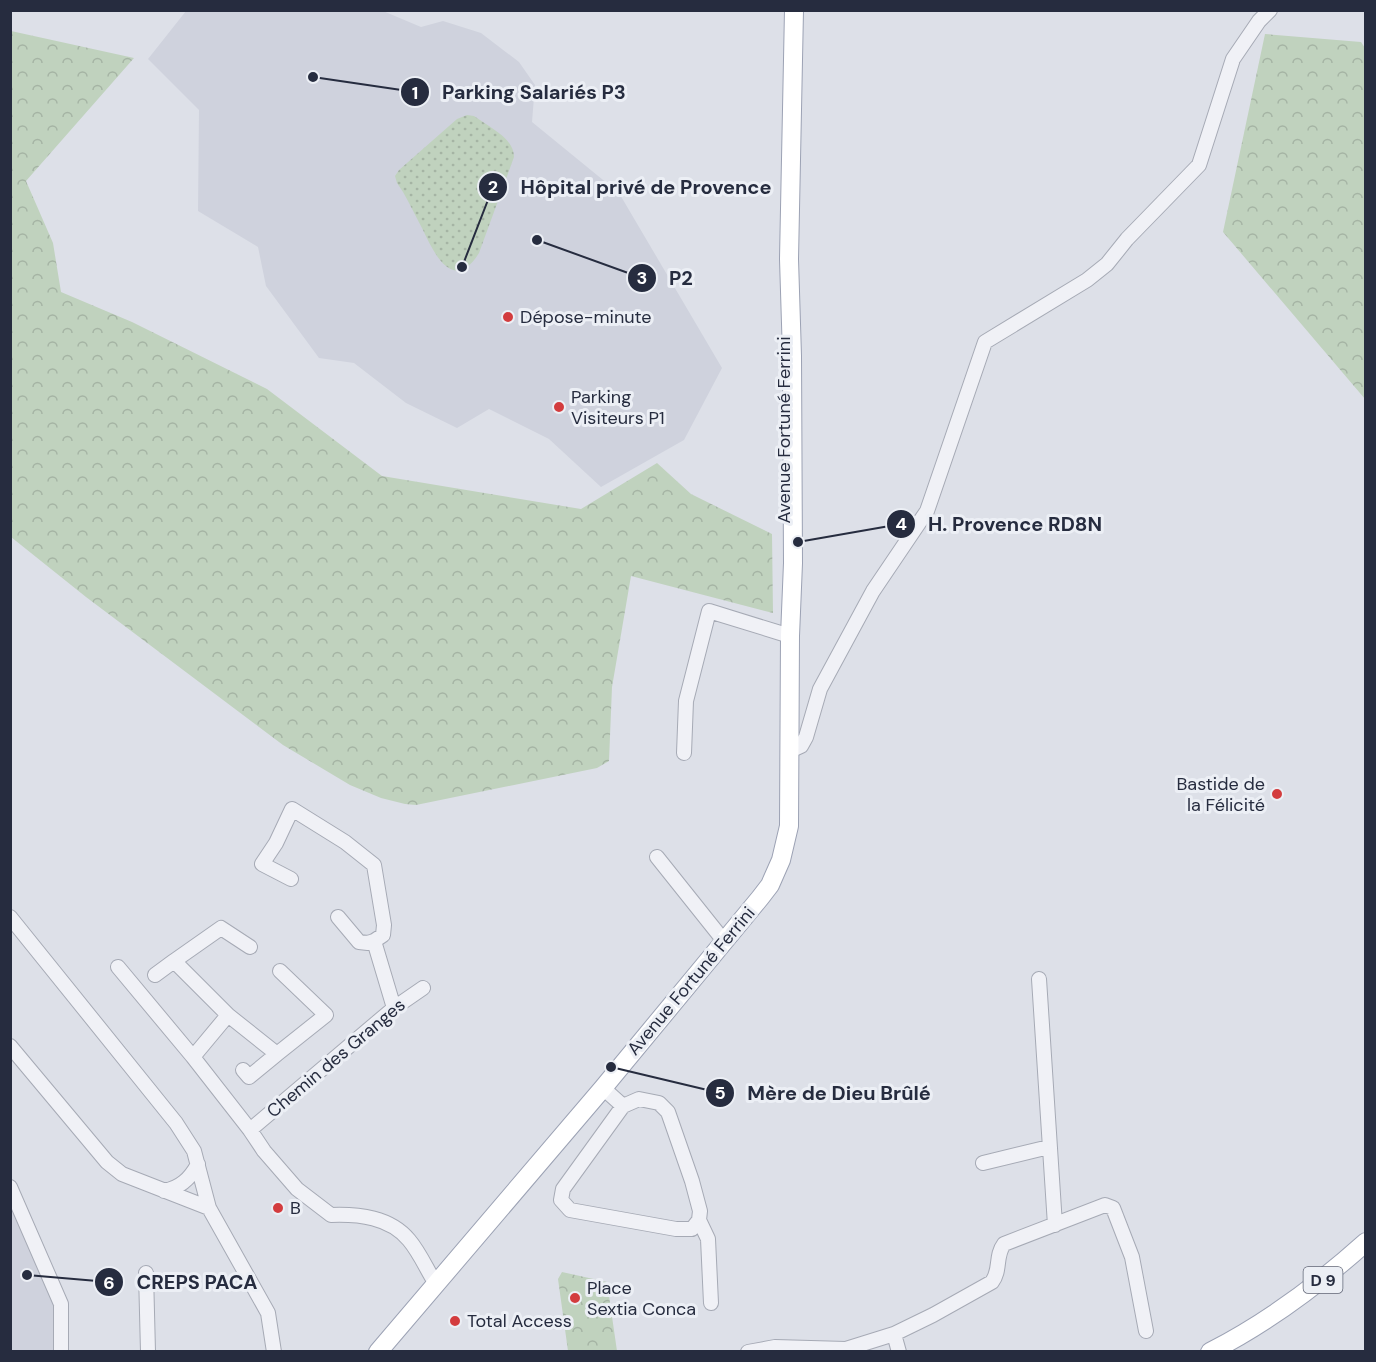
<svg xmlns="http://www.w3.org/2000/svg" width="1376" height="1362" font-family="'DM Sans',sans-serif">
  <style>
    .built { fill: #cfd2dd }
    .grass { fill: url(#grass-dots) }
    .forest { fill: url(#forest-crowns) }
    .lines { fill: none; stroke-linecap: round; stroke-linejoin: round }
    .minor-casing { stroke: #a6aab5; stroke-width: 16 }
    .major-casing { stroke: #9ca2b4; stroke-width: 20 }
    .minor { stroke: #f0f1f6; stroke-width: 14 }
    .major { stroke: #fff; stroke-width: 18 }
    .poi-dot { fill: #d33c3e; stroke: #eceff5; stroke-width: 2 }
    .labels { text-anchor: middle; stroke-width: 6; stroke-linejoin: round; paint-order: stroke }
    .shield { fill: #eceff5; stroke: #616676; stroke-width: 1.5 }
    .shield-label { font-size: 16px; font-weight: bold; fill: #262c3f }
    .poi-label { font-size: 18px; fill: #262c3f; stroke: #eceff5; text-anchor: start }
    .street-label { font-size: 18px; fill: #262c3f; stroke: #eceff5 }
    .leader { fill: none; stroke: #262c3f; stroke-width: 2 }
    .callout-dot { fill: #262c3f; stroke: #eceff5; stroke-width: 2 }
    .mark-label { font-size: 18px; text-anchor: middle; font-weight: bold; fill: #fff }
    .callout-label { font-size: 20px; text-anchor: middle; font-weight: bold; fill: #262c3f; stroke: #eceff5; stroke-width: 6; stroke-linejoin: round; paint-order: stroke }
  </style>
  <defs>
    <pattern id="grass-dots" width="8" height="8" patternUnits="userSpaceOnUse" patternTransform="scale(1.5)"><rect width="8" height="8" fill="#c0d2be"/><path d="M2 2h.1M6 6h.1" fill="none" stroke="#a5b4a4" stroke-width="1.8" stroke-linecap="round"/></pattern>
    <pattern id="forest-crowns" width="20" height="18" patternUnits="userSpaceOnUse" patternTransform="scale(1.5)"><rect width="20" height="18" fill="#c0d2be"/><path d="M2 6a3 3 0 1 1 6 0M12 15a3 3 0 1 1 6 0" fill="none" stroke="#a5b4a4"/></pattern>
  </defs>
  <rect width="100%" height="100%" fill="#dde0e8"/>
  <!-- built -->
  <path class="built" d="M186,11H383L421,27L443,21L481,33L519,62L535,85L532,122L619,193L722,368L684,440L601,487L549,439L489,409L457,428L406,403L354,363L319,358L266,286L258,247L198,211L199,110L148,59Z
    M10,1196L53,1297L58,1327L54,1351H11Z"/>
  <!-- grass -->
  <path class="grass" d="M467,115L474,116C489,127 514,138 514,157L479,253C454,293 435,256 423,230C416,217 410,204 403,192L397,183L395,176L399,170L457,119Z"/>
  <!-- forest -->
  <path class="forest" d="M11,31L134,58L26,181L53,243L61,292L132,322L267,389L382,476L581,509L657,463L691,494L772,534L773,613L631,576L612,687L609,761L597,768L416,805L405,804L381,798L350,785L283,745L86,597L11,537Z
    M1265,34L1361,42L1365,48V399L1223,232Z
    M562,1272L607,1282L617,1351H568L558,1279Z"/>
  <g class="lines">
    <!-- minor casing -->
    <g class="minor-casing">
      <path id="minor" d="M790,751L801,746L806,737L820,689L873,591L927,511L985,342L1087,280L1107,264L1127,239L1199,165L1233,59L1259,21L1270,10
        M684,753L686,701L709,611L790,636
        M657,857L724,941
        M291,879L262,864L276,843L292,809L345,842L374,865L384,925L383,935L374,941L394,1008
        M10,917L176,1123L194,1151L209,1208L268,1313L274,1352
        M338,917L359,942L368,943L374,941
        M118,967L193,1057L250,1130L264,1151L297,1189L331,1215C359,1214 390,1217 409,1240C420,1253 427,1270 436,1284
        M155,975L174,961
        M1039,979L1055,1225
        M228,1015L277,1054L326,1015L280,971
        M10,1046L107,1162L122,1174L209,1208
        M193,1057L228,1015L174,961L221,928L250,947
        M243,1070L249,1077L277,1054
        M603,1088L623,1106
        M639,1099L659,1103L668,1112L692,1181L700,1211L699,1220L692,1229H676L570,1210L561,1200L563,1189L623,1106Z
        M250,1130L394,1008L423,988
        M983,1163L1049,1147
        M10,1187L61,1304V1352
        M164,1191C180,1188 190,1179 198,1164
        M699,1220L708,1239L711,1303
        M146,1273L148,1352
        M894,1334L933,1315L992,1282C1001,1270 995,1256 1004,1244L1105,1205L1113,1208L1132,1257L1146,1331
        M748,1352L775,1347L846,1349L894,1334L899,1352"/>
    </g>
    <!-- major casing -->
    <g class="major-casing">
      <path id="major" d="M378,1352L603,1088L760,898L770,885L781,860L789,826L790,636L793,563L792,356L789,259L794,10
        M1210,1352C1267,1323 1318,1285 1366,1242"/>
    </g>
    <!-- minor -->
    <use href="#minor" class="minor"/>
    <!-- major -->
    <use href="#major" class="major"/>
  </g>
  <!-- markers -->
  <g class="poi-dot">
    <circle cx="508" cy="317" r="6"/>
    <circle cx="559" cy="407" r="6"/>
    <circle cx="1277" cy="794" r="6"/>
    <circle cx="278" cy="1208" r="6"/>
    <circle cx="575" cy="1298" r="6"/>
    <circle cx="455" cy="1321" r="6"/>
  </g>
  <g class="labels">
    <!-- shield labels -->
    <rect class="shield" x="1303.5" y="1267" width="39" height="26" rx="4.5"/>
    <g class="shield-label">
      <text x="1323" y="1286">D 9</text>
    </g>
    <!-- poi labels -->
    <g class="poi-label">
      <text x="520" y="323">Dépose-minute</text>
      <text x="571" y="403">Parking<tspan x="571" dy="21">Visiteurs P1</tspan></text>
      <text x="1265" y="790" text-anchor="end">Bastide de<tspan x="1265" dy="21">la Félicité</tspan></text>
      <text x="290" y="1214">B</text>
      <text x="587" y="1294">Place<tspan x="587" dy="21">Sextia Conca</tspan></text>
      <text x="467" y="1327">Total Access</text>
    </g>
    <!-- street labels -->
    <g class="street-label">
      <text transform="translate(784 430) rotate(-90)" y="6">Avenue Fortuné Ferrini</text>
      <text transform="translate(691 981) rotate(-50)" y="6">Avenue Fortuné Ferrini</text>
      <text transform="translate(336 1058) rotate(-40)" y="6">Chemin des Granges</text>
    </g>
  </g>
  <!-- callouts -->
  <path class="leader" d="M313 77L415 92M462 267L493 187M537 240L642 278M798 542L901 524M611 1067L720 1093M27 1275L109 1282"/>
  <g class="callout-dot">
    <circle cx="313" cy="77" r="6"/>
    <circle cx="462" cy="267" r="6"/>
    <circle cx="537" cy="240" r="6"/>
    <circle cx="798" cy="542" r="6"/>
    <circle cx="611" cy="1067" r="6"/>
    <circle cx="27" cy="1275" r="6"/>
    <circle cx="415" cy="92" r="15"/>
    <circle cx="493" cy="187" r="15"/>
    <circle cx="642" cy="278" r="15"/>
    <circle cx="901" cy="524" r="15"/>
    <circle cx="720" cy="1093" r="15"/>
    <circle cx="109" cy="1282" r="15"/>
  </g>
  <g class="mark-label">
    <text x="415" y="99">1</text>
    <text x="493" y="193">2</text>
    <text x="642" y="284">3</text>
    <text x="901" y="530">4</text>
    <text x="720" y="1099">5</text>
    <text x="109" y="1289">6</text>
  </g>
  <g class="callout-label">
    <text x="534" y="99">Parking Salariés P3</text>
    <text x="646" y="194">Hôpital privé de Provence</text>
    <text x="681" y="285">P2</text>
    <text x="1015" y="531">H. Provence RD8N</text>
    <text x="839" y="1100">Mère de Dieu Brûlé</text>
    <text x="197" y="1289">CREPS PACA</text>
  </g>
  <!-- border -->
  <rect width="1376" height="1362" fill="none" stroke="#262c3f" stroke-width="24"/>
</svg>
